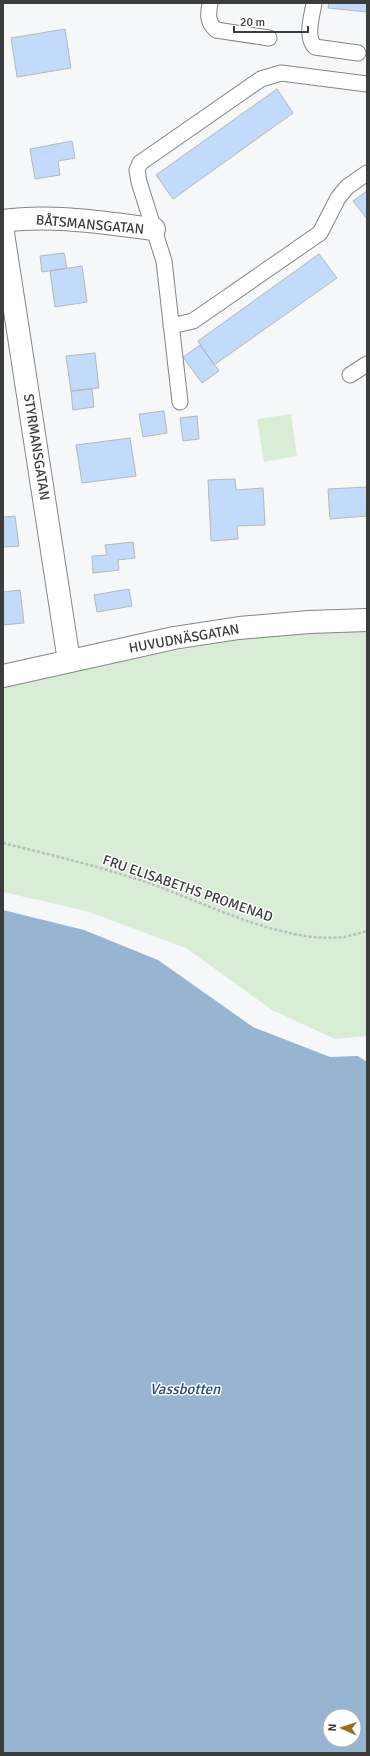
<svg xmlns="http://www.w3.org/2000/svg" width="370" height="1756" font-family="Signika,sans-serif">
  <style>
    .green { fill: #d9edd6 }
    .water { fill: #97b5d0; fill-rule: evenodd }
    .building { fill: #c2dbfb; stroke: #b6b7b9 }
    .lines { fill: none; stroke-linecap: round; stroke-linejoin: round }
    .service-casing { stroke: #848586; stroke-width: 17 }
    .minor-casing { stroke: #848586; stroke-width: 24 }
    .path { stroke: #bcbdbe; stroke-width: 2.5; stroke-dasharray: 3 2; stroke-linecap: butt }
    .service { stroke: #fff; stroke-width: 15 }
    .minor { stroke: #fff; stroke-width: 22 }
    .labels { text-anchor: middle; stroke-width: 3; stroke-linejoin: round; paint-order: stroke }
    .street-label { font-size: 14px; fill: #3b3c3c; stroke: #fff }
    .water-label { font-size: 15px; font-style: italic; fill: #204f74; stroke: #fff }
  </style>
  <rect width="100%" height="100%" fill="#f6f7f8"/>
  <!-- green -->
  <path class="green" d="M291,414L297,456L264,462L257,419Z
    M367,631V1036L335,1039L272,1010L186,948L86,911L3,892V688C81,671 158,652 237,640C280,633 324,631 367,631Z"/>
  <!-- water -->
  <path class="water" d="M3,910L84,930L158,960L253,1027L330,1057L358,1056L367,1062V1753H3ZM330,1716H354V1740H330Z"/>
  <!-- building -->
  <path class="building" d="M329,3H367V12L328,8Z
    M65,29L71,68L17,77L11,38Z
    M277,89L293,113L173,199L156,175Z
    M72,141L75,158L58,161L60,175L35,179L30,149Z
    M367,191V219L353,201Z
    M64,253L67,268L42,272L40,256Z
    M319,254L337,278L214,365L198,341Z
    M82,266L87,302L55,307L50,271Z
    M200,345L219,371L202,383L183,357Z
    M95,353L99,388L71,391L66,356Z
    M92,389L94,407L73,410L71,391Z
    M164,411L167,433L143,437L139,414Z
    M197,416L199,439L183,441L180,418Z
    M130,438L136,476L82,483L76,445Z
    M235,479L236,490L263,488L265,525L237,526L238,539L211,541L208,480Z
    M367,487V516L330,519L328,489Z
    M15,516L19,546L3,547V517Z
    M133,542L135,558L118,560L119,570L93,573L92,556L107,555L105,545Z
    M129,589L132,606L97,612L94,595Z
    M20,590L24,623L3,625V592Z"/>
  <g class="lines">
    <!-- service casing -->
    <g class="service-casing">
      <path id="service" d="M210,3C208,15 207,22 216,30L269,38
        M314,3C312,16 305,37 315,47L358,53
        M171,326L193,321L320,233L338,198L347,187L367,173
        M350,375L367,364
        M180,402L164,261L139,182L137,170L140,163L261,79L281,73L367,84"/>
    </g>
    <!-- minor casing -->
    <g class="minor-casing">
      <path id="minor" d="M3,221C53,214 104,223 154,229
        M3,233L69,661
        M3,676L174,638L239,628L309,622L367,620"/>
    </g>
    <!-- path -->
    <path class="path" d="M3,843C52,855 101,867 149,883C205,903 284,944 343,937C351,936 359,933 367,931"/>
    <!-- service -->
    <use href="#service" class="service"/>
    <!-- minor -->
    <use href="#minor" class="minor"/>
  </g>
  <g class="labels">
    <!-- street labels -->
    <g class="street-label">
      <text transform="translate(90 224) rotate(5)" y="5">BÅTSMANSGATAN</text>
      <text transform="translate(37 447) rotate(81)" y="5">STYRMANSGATAN</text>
      <text transform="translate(184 638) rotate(-10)" y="5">HUVUDNÄSGATAN</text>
      <text transform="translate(188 888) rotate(19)" y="5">FRU ELISABETHS PROMENAD</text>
    </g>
    <!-- water labels -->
    <g class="water-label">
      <text x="185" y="1394">Vassbotten</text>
    </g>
  </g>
  <!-- border -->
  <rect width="370" height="1756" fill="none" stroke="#3b3c3c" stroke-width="8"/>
  <!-- north arrow -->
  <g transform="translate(342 1728) rotate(273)"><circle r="19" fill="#ffffff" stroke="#b1b1b1"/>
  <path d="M0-3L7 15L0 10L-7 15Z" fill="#9c6e1f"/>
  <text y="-6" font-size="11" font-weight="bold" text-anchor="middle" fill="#3b3c3c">N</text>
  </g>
  <!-- scale -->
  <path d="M234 26v6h74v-6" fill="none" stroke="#3b3c3c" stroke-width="2"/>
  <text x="240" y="26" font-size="12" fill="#3b3c3c" stroke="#ffffff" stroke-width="3" paint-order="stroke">20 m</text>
</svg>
